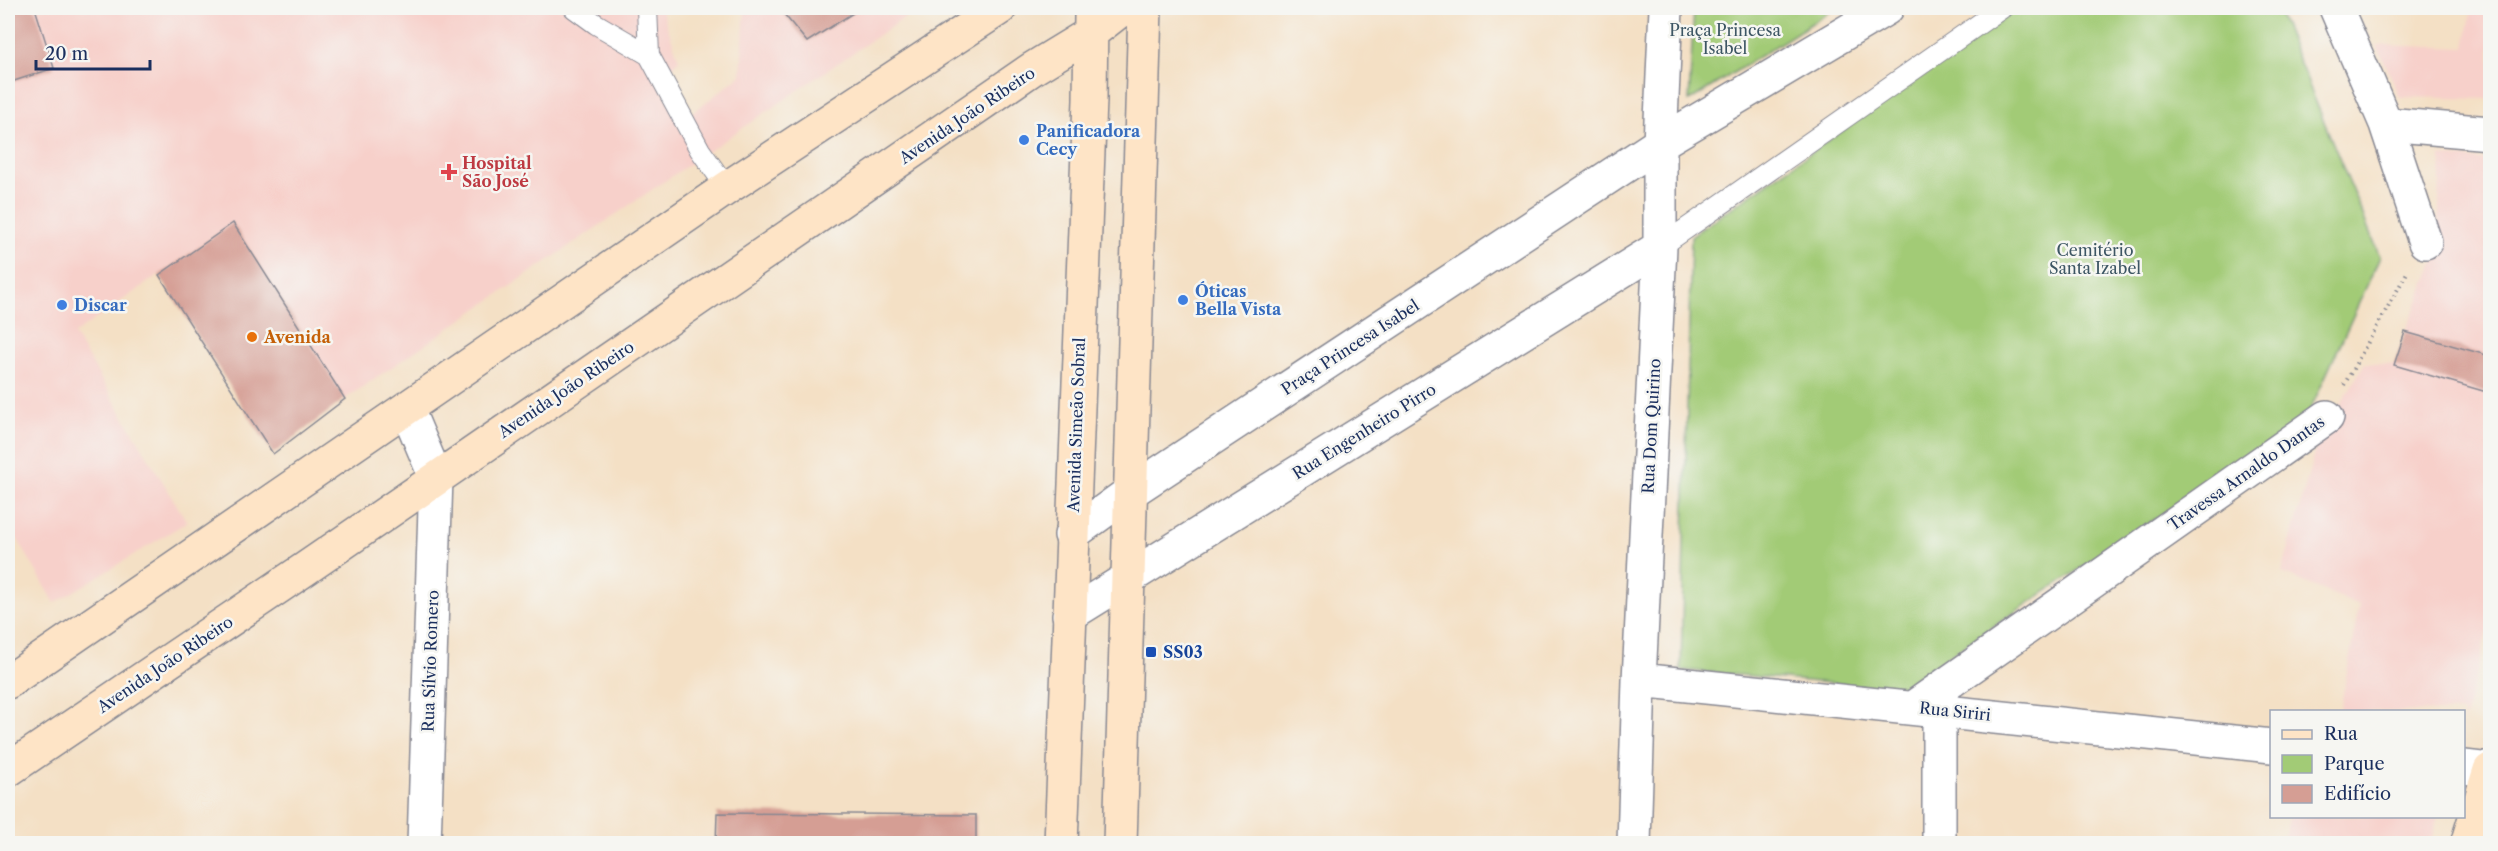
<svg xmlns="http://www.w3.org/2000/svg" width="2498" height="851" font-family="'Libre Caslon Text',serif">
  <style>
    .built { fill: #f7d0ca }
    .green { fill: #a2cb76; stroke: #5e7d6a; stroke-width: 1.5 }
    .building { fill: #d59e94 }
    .lines { fill: none; stroke-linecap: round; stroke-linejoin: round }
    .lane-casing { stroke: #888892; stroke-width: 22 }
    .street-casing { stroke: #888892; stroke-width: 36 }
    .secondary-casing { stroke: #888892; stroke-width: 36 }
    .path { stroke: #888892; stroke-width: 4; stroke-dasharray: 1.5 4.5; stroke-linecap: butt }
    .lane { stroke: #fff; stroke-width: 20 }
    .street { stroke: #fff; stroke-width: 33 }
    .secondary { stroke: #fee4c6; stroke-width: 33 }
    .shop-dot { fill: #3f7fe0; stroke: #f6f6f2; stroke-width: 2 }
    .health-dot { fill: #e0444e; stroke: #f6f6f2; stroke-width: 2 }
    .food-dot { fill: #e8710a; stroke: #f6f6f2; stroke-width: 2 }
    .transit-dot { fill: #1a4fb4; stroke: #f6f6f2; stroke-width: 2 }
    .labels { text-anchor: middle; stroke-width: 5; stroke-linejoin: round; paint-order: stroke }
    .park-label { font-size: 16px; fill: #3d5664; stroke: #f6f6f2 }
    .street-label { font-size: 16px; fill: #1b2f5e; stroke: #f6f6f2 }
    .shop-label { font-size: 16px; font-weight: bold; fill: #366cbe; stroke: #f6f6f2; text-anchor: start }
    .health-label { font-size: 16px; font-weight: bold; fill: #be3a42; stroke: #f6f6f2; text-anchor: start }
    .food-label { font-size: 16px; font-weight: bold; fill: #c56008; stroke: #f6f6f2; text-anchor: start }
    .transit-label { font-size: 16px; font-weight: bold; fill: #164399; stroke: #f6f6f2; text-anchor: start }
  </style>
  <rect width="100%" height="100%" fill="#f6f6f2"/>
  <filter id="ink" filterUnits="userSpaceOnUse"><feTurbulence type="fractalNoise" baseFrequency=".0167" numOctaves="2"/><feDisplacementMap in="SourceGraphic" scale="12" xChannelSelector="R" yChannelSelector="G"/><feConvolveMatrix kernelMatrix="1 2 1 2 8 2 1 2 1" color-interpolation-filters="sRGB"/></filter>
  <filter id="wash" filterUnits="userSpaceOnUse"><feTurbulence type="fractalNoise" baseFrequency=".008" numOctaves="4" result="noise"/><feDisplacementMap in="SourceGraphic" scale="24" xChannelSelector="R" yChannelSelector="G"/><feGaussianBlur stdDeviation="1.35" result="paint"/><feColorMatrix in="noise" values="0 0 0 0 0 0 0 0 0 0 0 0 0 0 0 0 0 1.4 0 .05"/><feComposite in="paint" operator="in"/></filter>
  <g filter="url(#wash)">
    <rect width="100%" height="100%" fill="#f4e0c5"/>
    <!-- built -->
    <path class="built" d="M8,8H661L679,60L658,83L682,121L741,75L745,8H779L807,42L861,8H903L907,16L345,399L233,223L74,334L187,522L55,603L8,523Z
      M2472,8H2490V99L2400,97L2377,45L2465,48Z
      M2441,156L2490,161V357L2405,332L2437,256Z
      M2365,363L2394,365L2490,393V620L2464,723V712L2340,711L2359,605L2282,573L2316,446Z
      M2288,817V816L2438,817L2430,843H2284Z"/>
    <!-- green -->
    <path class="green" d="M1694,8H1836L1689,101Z
      M2019,8H2277L2380,257L2306,419L1899,689L1681,670L1691,236Z"/>
    <g id="blocks">
      <!-- building -->
      <path class="building" d="M8,8H35L54,68L8,83Z
        M779,8H861L807,42Z
        M233,223L345,399L273,454L159,275Z
        M2405,332L2490,356V393L2394,365Z
        M717,813L976,815V844H716Z"/>
    </g>
  </g>
  <g filter="url(#ink)">
    <use href="#blocks" fill-opacity="0" stroke="#888892" stroke-width="1.5"/>
    <g class="lines">
      <!-- lane casing -->
      <g class="lane-casing">
        <path id="lane" d="M574,8L596,24L649,55
          M647,8L649,55L700,150L727,188
          M1660,247L2002,8"/>
      </g>
      <!-- street casing -->
      <g class="street-casing">
        <path id="street" d="M2336,8L2386,124L2425,242
          M2386,124L2490,133
          M407,409L436,478L424,844
          M1071,535L1129,493L1660,143L1887,8
          M1069,615L1660,247
          M1639,680L2272,746
          M1914,707L2327,417
          M1939,710V844
          M2464,767L2490,770
          M1634,844L1639,680L1660,247V143L1666,8"/>
      </g>
      <!-- secondary casing -->
      <g class="secondary-casing">
        <path id="secondary" d="M8,682L727,188L1000,8
          M8,770L305,569L1032,69L1091,33L1123,8
          M1061,844L1090,100L1091,15
          M1120,844L1145,8
          M2467,844L2490,770"/>
      </g>
      <!-- path -->
      <path class="path" d="M2344,385L2408,271"/>
      <!-- lane -->
      <use href="#lane" class="lane"/>
      <!-- street -->
      <use href="#street" class="street"/>
      <!-- secondary -->
      <use href="#secondary" class="secondary"/>
    </g>
  </g>
  <!-- markers -->
  <g class="shop-dot">
    <circle cx="1024" cy="140" r="6"/>
    <circle cx="1183" cy="300" r="6"/>
    <circle cx="62" cy="305" r="6"/>
  </g>
  <path class="health-dot" d="M446 163h6v6h6v6h-6v6h-6v-6h-6v-6h6z"/>
  <circle class="food-dot" cx="252" cy="337" r="6"/>
  <rect class="transit-dot" x="1145" y="646" width="12" height="12" rx="3"/>
  <g class="labels">
    <!-- park labels -->
    <g class="park-label">
      <text x="1725" y="36">Praça Princesa<tspan x="1725" dy="18">Isabel</tspan></text>
      <text x="2095" y="256">Cemitério<tspan x="2095" dy="18">Santa Izabel</tspan></text>
    </g>
    <!-- street labels -->
    <g class="street-label">
      <text transform="translate(967 115) rotate(-34)" y="6">Avenida João Ribeiro</text>
      <text transform="translate(1350 347) rotate(-33)" y="6">Praça Princesa Isabel</text>
      <text transform="translate(566 389) rotate(-34)" y="6">Avenida João Ribeiro</text>
      <text transform="translate(1076 425) rotate(-88)" y="6">Avenida Simeão Sobral</text>
      <text transform="translate(1651 426) rotate(-87)" y="6">Rua Dom Quirino</text>
      <text transform="translate(1364 431) rotate(-32)" y="6">Rua Engenheiro Pirro</text>
      <text transform="translate(2246 473) rotate(-35)" y="6">Travessa Arnaldo Dantas</text>
      <text transform="translate(430 661) rotate(-88)" y="6">Rua Sílvio Romero</text>
      <text transform="translate(165 664) rotate(-34)" y="6">Avenida João Ribeiro</text>
      <text transform="translate(1955 711) rotate(6)" y="6">Rua Siriri</text>
    </g>
    <!-- shop labels -->
    <g class="shop-label">
      <text x="1036" y="137">Panificadora<tspan x="1036" dy="18">Cecy</tspan></text>
      <text x="1195" y="297">Óticas<tspan x="1195" dy="18">Bella Vista</tspan></text>
      <text x="74" y="311">Discar</text>
    </g>
    <!-- health labels -->
    <g class="health-label">
      <text x="462" y="169">Hospital<tspan x="462" dy="18">São José</tspan></text>
    </g>
    <!-- food labels -->
    <g class="food-label">
      <text x="264" y="343">Avenida</text>
    </g>
    <!-- transit labels -->
    <g class="transit-label">
      <text x="1163" y="658">SS03</text>
    </g>
  </g>
  <!-- margin -->
  <rect width="2498" height="851" fill="none" stroke="#f6f6f2" stroke-width="30"/>
  <!-- legend -->
  <rect x="2270" y="710" width="195" height="108" fill="#f6f6f2" stroke="#9ea6b7" stroke-width="1.5"/>
  <rect x="2282" y="730" width="30" height="9" fill="#fee4c6" stroke="#9ea6b7" stroke-width="1.5"/>
  <text x="2324" y="740" font-size="18" fill="#1b2f5e">Rua</text>
  <rect x="2282" y="755" width="30" height="18" fill="#a2cb76" stroke="#9ea6b7" stroke-width="1.5"/>
  <text x="2324" y="770" font-size="18" fill="#1b2f5e">Parque</text>
  <rect x="2282" y="785" width="30" height="18" fill="#d59e94" stroke="#9ea6b7" stroke-width="1.5"/>
  <text x="2324" y="800" font-size="18" fill="#1b2f5e">Edifício</text>
  <!-- scale -->
  <path d="M36 60v9h114v-9" fill="none" stroke="#1b2f5e" stroke-width="3"/>
  <text x="45" y="60" font-size="18" fill="#1b2f5e" stroke="#f6f6f2" stroke-width="4.5" paint-order="stroke">20 m</text>
</svg>
